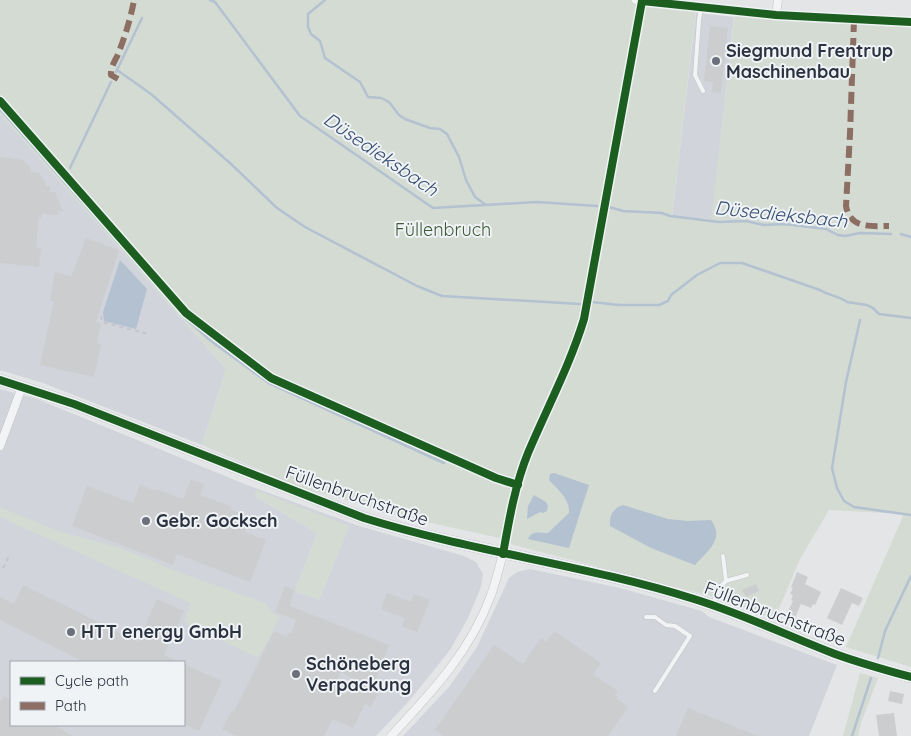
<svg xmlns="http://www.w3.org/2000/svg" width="911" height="736" font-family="Quicksand,sans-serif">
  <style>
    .built { fill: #d1d4da; fill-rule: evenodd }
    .green { fill: #d3dbd3 }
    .water { fill: #b3c1d1 }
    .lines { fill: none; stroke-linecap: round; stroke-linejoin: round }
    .stream { stroke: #b3c1d1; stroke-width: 2.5 }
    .building { fill: #cbcdcf; fill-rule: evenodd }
    .lane-casing { stroke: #c1c3c5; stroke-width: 5 }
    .street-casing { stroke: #c1c3c5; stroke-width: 9 }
    .secondary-casing { stroke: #c1c3c5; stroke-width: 12 }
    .path { stroke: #c4c6ca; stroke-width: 2; stroke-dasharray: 4 4; stroke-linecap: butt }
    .lane { stroke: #f1f3f4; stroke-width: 4 }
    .street { stroke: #f1f3f4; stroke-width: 8 }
    .secondary { stroke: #f6f6f6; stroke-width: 11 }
    .quiet { stroke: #8d6e63; stroke-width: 6; stroke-dasharray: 12 6; stroke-linecap: butt }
    .cycleway-casing { stroke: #f0f3f6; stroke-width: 11 }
    .cycleway { stroke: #1b5e20; stroke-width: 8 }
    .poi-dot { fill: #6b707a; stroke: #f0f3f6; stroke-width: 2 }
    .labels { text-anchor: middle; stroke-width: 4; stroke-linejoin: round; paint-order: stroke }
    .poi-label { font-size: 18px; font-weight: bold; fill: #2a313f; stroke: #f0f3f6; text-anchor: start }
    .park-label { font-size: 18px; fill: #3e5a38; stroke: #f0f3f6 }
    .street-label { font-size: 18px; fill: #2a313f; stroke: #f0f3f6 }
    .water-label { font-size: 19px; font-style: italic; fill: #374f71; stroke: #f0f3f6 }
  </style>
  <rect width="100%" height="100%" fill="#e3e5e7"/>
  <!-- built -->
  <path class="built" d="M696,13L734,17L712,219L672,217Z
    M0,114L226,369L202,445L43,383L0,370Z
    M0,389L37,399L247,485L359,526L464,556L476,562L483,574L481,587L468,618L450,650L409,701L376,736H0ZM254,496L349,526L319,600L295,591L317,533ZM11,662H184V725H11Z
    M530,569L620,588L702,611L709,617L837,665L809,736H403L449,687L477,647L509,578L517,572Z"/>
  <!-- green -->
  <path class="green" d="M0,0H627L696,9L672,216L711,219L735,14L911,24V667L846,647L904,514L829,510L800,559L774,620L718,598L510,544L516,508L510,506L500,538L381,512L357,503L302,488L202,445L226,369L0,114Z
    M256,490L349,526L319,600L295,591L317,533L254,496Z
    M0,507L61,532L121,548L173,570L265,603L274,614L280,617L258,658L184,622L190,603L0,517Z
    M860,673L878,678L861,723L858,736H843Z"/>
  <!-- water -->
  <path class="water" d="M120,260L147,289L136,329L104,321L103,312Z
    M554,473L589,485L569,548L528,539C532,530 539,533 548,533L569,513C570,499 558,490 549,480L550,474Z
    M534,495L546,502L548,506L547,511L543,513L540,512L527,519L528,506Z
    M623,505L668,519L688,521L711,520C725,539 708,551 695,565L651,548L610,526C609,516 613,508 623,505Z"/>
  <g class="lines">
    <!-- stream -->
    <path class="stream" d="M210,0L215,2L300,116L433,208L537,202L597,206
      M325,0L308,14V27L311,34L320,41L325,58L360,82L368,97L381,98L389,102L399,115L405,119L430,128L440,129L447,134L459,157L466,180L475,197L486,205
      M117,70L151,94L230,163L277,208L305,227L417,286L442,296L580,304
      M116,72L142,18
      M0,109L182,315L211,341L269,383L444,463
      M70,168L111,82
      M609,207L623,211L662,213L670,216L719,222L746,221L764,225L784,224L826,229L838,235L845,236L860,233L891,234
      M901,234L911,237
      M592,302L619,305H659L668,301L671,295L697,275L720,263H742L820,290C828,295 841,297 847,302L867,305L873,308L879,314L911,318
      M860,320L846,382L832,468L837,488L844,501L854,507L911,515
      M878,658L885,631L911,576
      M852,736L871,678"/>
  </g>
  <!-- building -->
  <path class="building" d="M710,26L728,28L721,93L712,92L713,82L704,81Z
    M0,157L23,160L31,168L30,172L39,173L45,181V186H50V192H55L63,212L59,211L58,215L42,214L41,218L39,217L36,248H41L39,267L0,263Z
    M86,238L119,250L96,322L101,323L97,343L101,344L94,377L40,365L54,301H50L55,271L71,277Z
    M191,479L204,484L200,495L232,507L231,510L251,517L245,532L266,540L250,582L177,554L173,565L72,526L87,486L133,503L140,485L156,491L157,489L183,499Z
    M797,572L808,577L805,584L821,592L815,605L813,604L811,608L801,604L793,622L785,618L793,601L791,600L793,595L790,594L793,588L791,587Z
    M756,584L759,591L746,597L742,590Z
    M23,585L138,642L157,599L184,611L164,655L180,662H84L0,620V597L14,604Z
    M285,586L294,590L290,606L389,645L371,691L378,694L371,707L365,704L353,728L333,719L324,736H237L222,729L232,710L234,711L274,631L287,637L288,633L291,634L296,620L275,612ZM341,672L353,679L346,694L333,688Z
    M841,588L863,598L859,606L852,603L842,625L827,618Z
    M387,593L411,602L414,594L430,600L417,632L402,626L405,618L381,609Z
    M554,631L601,663L593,674L618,691L615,695L618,697L617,699L628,707L608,736H444L435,730L494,645L523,664L541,638L546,642Z
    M184,664L222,681L199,731L184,724Z
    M890,691L904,694L902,704L888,701Z
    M4,696L11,700V725H54L73,736H0V702Z
    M688,708L758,736H676Z
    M894,713L897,736H879L876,715Z"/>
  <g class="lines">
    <!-- lane casing -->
    <g class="lane-casing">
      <path id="lane" d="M701,7L699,20L695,75L703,91
        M726,581L747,575
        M713,603L721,586L726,581L723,556
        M646,617H655L666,625L675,626L690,636L655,691"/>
    </g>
    <!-- street casing -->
    <g class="street-casing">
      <path id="street" d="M636,0L776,15L911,22
        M776,15L778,0
        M0,446L22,387
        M391,736C431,693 471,651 491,595C496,582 499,567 503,554"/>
    </g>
    <!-- secondary casing -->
    <g class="secondary-casing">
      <path id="secondary" d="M0,380L74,404L364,518C473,552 586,565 694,599C743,614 788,636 835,654C860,663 885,670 911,677"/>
    </g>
    <!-- path -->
    <path class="path" d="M101,316L102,322L148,334
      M3,568L8,558L11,556"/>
    <!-- lane -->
    <use href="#lane" class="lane"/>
    <!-- street -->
    <use href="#street" class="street"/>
    <!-- secondary -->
    <use href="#secondary" class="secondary"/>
    <!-- quiet -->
    <path class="quiet" d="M854,20L850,134L846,206C850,229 870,226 889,226
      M118,79L111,75C110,66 118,57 120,49C126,33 131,17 134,0"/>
    <!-- cycleway casing -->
    <g class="cycleway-casing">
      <path id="cycleway" d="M0,101L186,313L271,378L496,478L518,485
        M0,380L74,404L364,518C473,552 586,565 694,599C743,614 788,636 835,654C860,663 885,670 911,677
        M503,554C509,520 515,485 528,453C547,408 570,365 584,319L642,1L776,15L911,22"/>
    </g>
    <!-- cycleway -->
    <use href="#cycleway" class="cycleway"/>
  </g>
  <!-- markers -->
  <g class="poi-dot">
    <circle cx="716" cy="61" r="5"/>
    <circle cx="146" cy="521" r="5"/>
    <circle cx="71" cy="632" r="5"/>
    <circle cx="296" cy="674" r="5"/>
  </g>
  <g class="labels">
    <!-- poi labels -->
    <g class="poi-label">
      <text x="726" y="57">Siegmund Frentrup<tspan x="726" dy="21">Maschinenbau</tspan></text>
      <text x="156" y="527">Gebr. Gocksch</text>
      <text x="81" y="638">HTT energy GmbH</text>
      <text x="306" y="670">Schöneberg<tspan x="306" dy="21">Verpackung</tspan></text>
    </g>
    <!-- park labels -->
    <g class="park-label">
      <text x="443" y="236">Füllenbruch</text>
    </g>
    <!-- street labels -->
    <g class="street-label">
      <text transform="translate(357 496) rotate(19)" y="6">Füllenbruchstraße</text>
      <text transform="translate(775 614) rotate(21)" y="6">Füllenbruchstraße</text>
    </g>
    <!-- water labels -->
    <g class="water-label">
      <text transform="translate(381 154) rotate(34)" y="7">Düsedieksbach</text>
      <text transform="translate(781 214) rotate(6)" y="7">Düsedieksbach</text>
    </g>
  </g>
  <!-- legend -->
  <rect x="10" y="661" width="175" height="65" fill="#f0f3f6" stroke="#a1a5ad"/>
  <rect x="20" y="677" width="25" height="8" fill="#1b5e20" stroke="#a1a5ad"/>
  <text x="55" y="686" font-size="15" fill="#2a313f">Cycle path</text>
  <rect x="20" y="702" width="25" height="8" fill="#8d6e63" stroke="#a1a5ad"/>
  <text x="55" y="711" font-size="15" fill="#2a313f">Path</text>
</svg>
